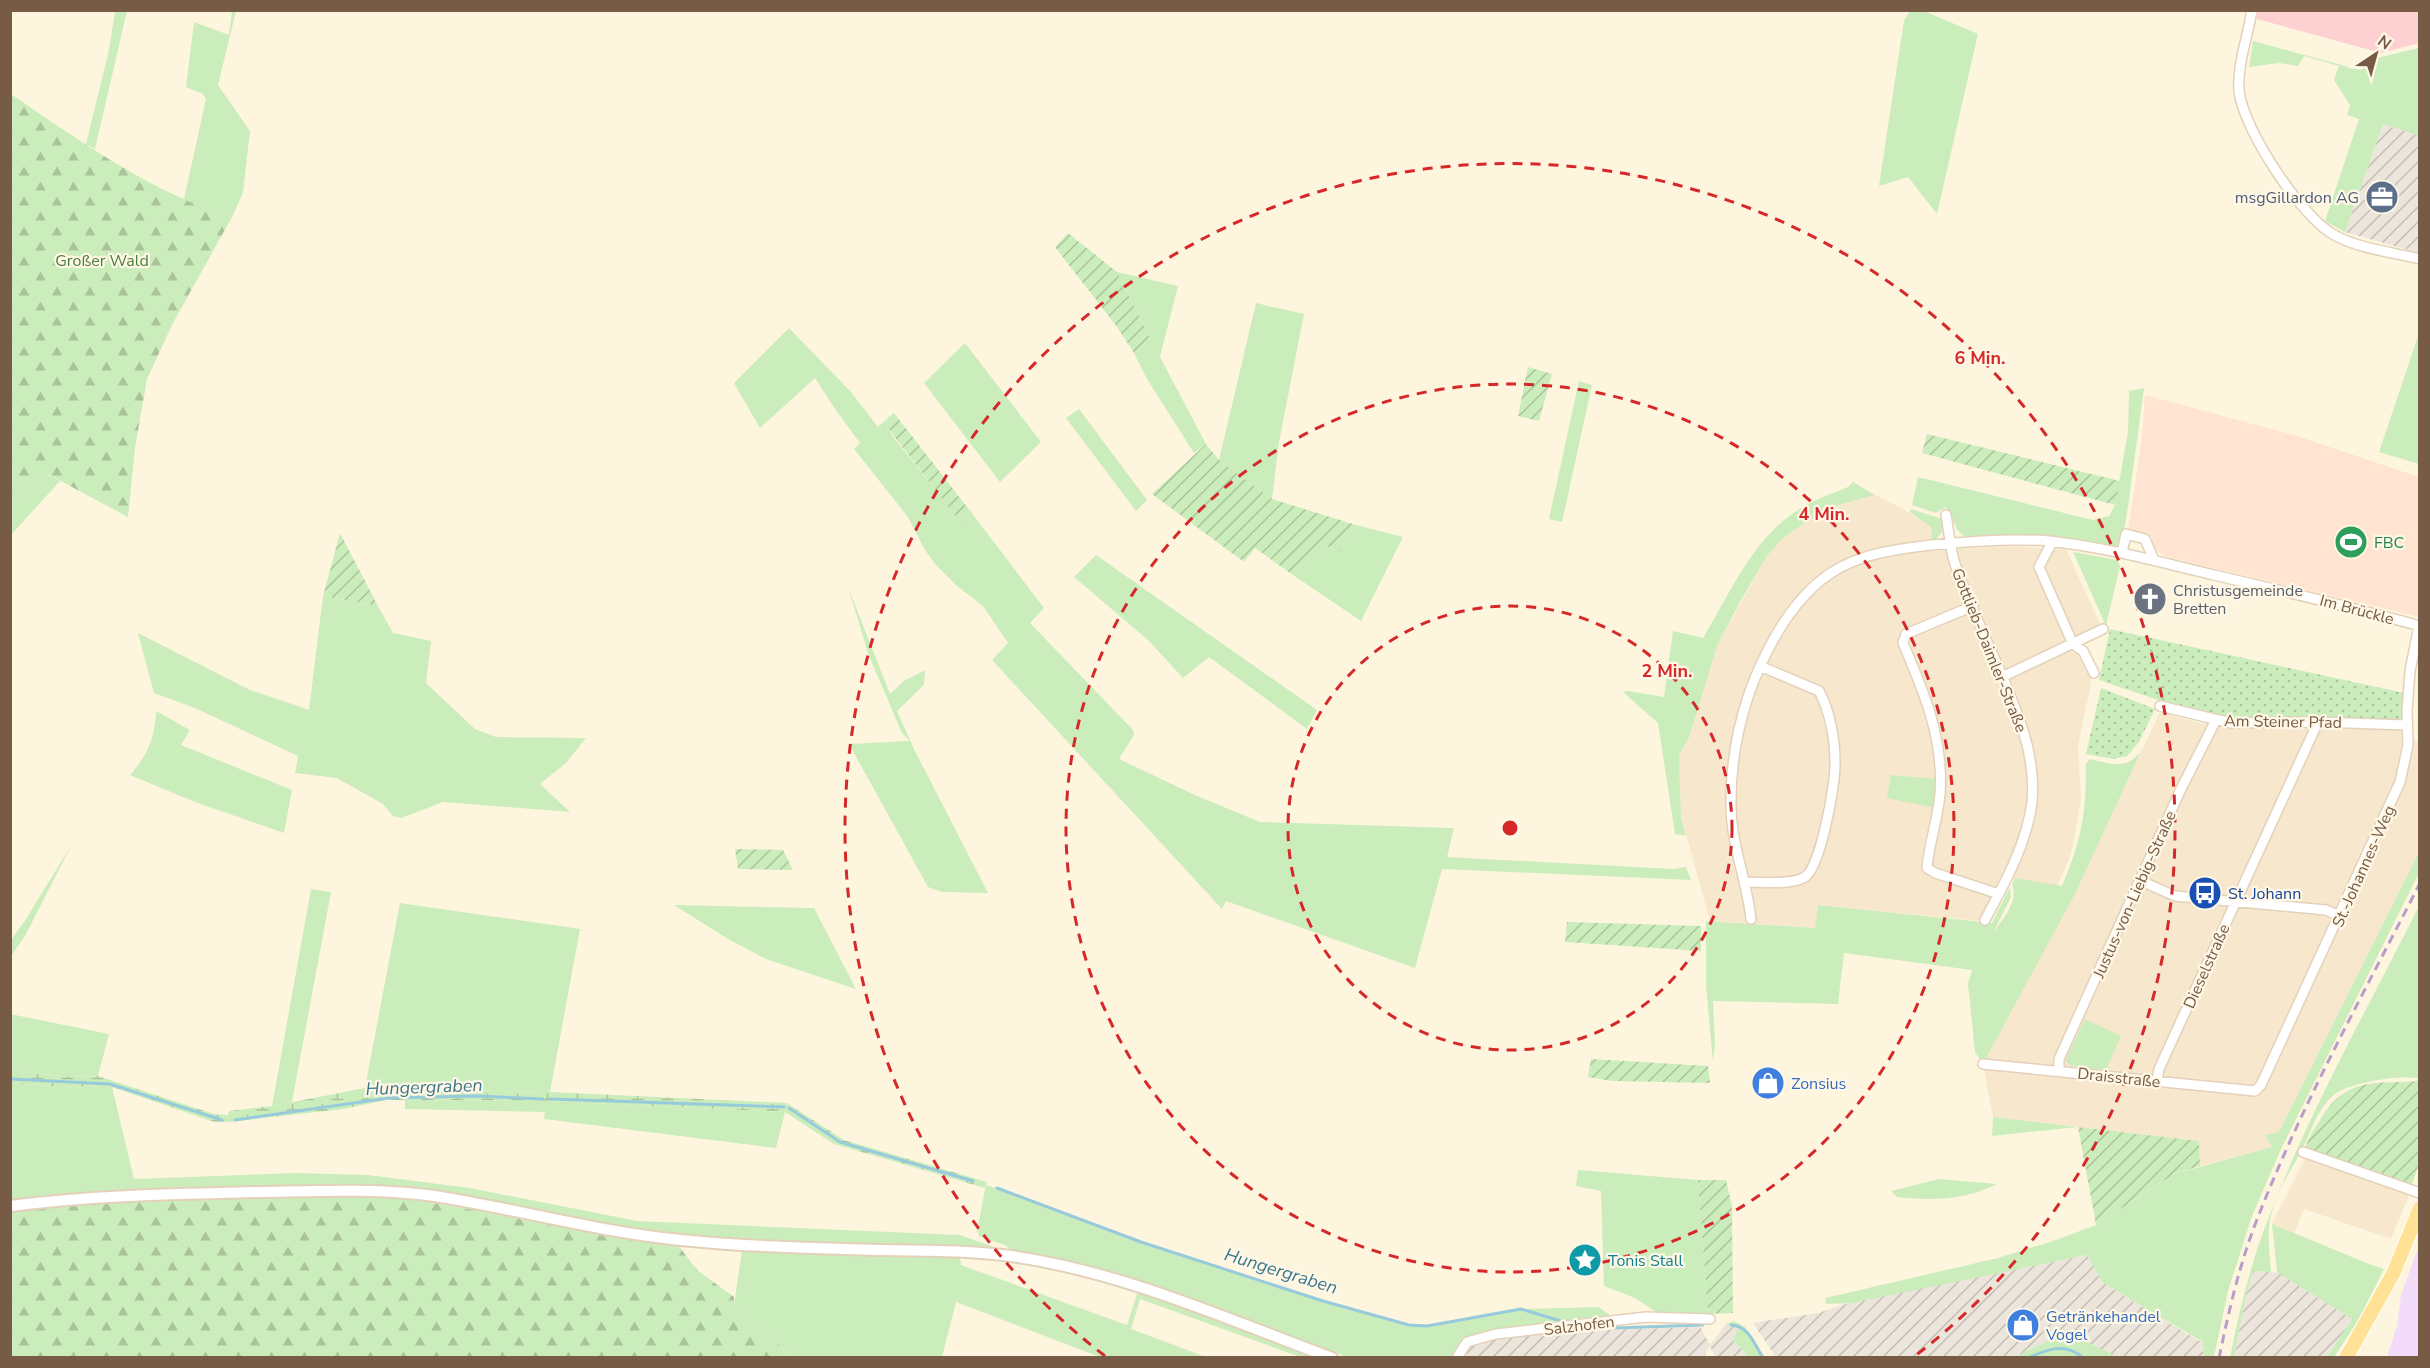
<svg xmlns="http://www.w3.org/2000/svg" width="2430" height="1368" font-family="'Nunito Sans',sans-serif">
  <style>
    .residential { fill: #f7e8cd }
    .commercial { fill: #ffe4d2 }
    .industrial { fill: url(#industrial-furrows) }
    .education { fill: #f2dcfa }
    .medical { fill: #fdd1d2 }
    .grass { fill: #cbedbc }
    .forest { fill: url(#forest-firs) }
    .wetland { fill: url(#wetland-marsh) }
    .park { fill: url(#park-dots) }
    .garden { fill: url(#garden-furrows) }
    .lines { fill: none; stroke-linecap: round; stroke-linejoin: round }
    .stream { stroke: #97cbdc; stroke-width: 3 }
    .minor-casing { stroke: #e3d1ba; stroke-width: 12 }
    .tertiary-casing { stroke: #e3d1ba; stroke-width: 14 }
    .primary-casing { stroke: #fff; stroke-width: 16 }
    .minor { stroke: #fff; stroke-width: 9 }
    .tertiary { stroke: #fff; stroke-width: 10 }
    .primary { stroke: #ffe295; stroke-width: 14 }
    .rail { stroke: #b89dc8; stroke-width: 3; stroke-dasharray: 9 6; stroke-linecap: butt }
    .ring { fill: none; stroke: #d62828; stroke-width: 3; stroke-dasharray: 10 8 }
    .labels { text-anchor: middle; stroke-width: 4.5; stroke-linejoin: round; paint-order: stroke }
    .service-label { font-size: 16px; fill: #4e5e75; stroke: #fff8e7; text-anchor: end }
    .park-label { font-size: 16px; fill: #497e3b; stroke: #fff8e7 }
    .leisure-label { font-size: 16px; fill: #27864d; stroke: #fff8e7; text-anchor: start }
    .worship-label { font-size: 16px; fill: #5b616d; stroke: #fff8e7; text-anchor: start }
    .street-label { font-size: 16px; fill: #775b44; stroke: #fff8e7 }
    .transit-label { font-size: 16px; fill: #164399; stroke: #fff8e7; text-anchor: start }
    .shop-label { font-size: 16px; fill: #366cbe; stroke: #fff8e7; text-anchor: start }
    .culture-label { font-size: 16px; fill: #0d838f; stroke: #fff8e7; text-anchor: start }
    .water-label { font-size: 18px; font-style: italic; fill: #3c788d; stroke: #fff8e7 }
    .centre { fill: #d62828; stroke: #fff8e7; stroke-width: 3 }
    .ring-label { font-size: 18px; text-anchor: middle; font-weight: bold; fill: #d62828; stroke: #fff8e7; stroke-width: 4.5; stroke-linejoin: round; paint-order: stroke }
  </style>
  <defs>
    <pattern id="industrial-furrows" width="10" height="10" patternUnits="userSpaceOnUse" patternTransform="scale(1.5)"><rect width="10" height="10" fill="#ece5db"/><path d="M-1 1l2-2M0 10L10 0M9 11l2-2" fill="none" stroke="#c4bdb3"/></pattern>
    <pattern id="forest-firs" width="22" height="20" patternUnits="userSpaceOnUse" patternTransform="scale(1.5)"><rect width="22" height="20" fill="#cbedbc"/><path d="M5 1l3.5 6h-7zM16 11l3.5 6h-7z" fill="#aac39a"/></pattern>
    <pattern id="wetland-marsh" width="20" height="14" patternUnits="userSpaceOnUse" patternTransform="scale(1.5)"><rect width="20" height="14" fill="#cbedbc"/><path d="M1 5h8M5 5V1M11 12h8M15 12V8" fill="none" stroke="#aac39a"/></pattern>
    <pattern id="park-dots" width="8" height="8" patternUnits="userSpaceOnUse" patternTransform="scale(1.5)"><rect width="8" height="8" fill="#cbedbc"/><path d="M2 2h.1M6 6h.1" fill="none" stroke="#aac39a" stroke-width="1.8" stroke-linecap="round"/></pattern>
    <pattern id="garden-furrows" width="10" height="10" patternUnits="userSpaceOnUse" patternTransform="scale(1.5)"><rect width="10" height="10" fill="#cbedbc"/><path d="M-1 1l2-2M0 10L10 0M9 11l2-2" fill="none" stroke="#aac39a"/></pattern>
  </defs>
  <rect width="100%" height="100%" fill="#fef5df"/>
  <!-- residential -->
  <path class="residential" d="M1875,495L1900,507L1931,527L1933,551L2002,546L2066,549L2101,626L2067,643L2070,652L2077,653L2086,672L2090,671L2092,678L2078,747L2081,797L2076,830L2070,857L2057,886L2075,893L2160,712L2203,724L2216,720L2402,728L2411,739L2419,742V852L2279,1132L2266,1135L2273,1147L2200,1166L2199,1141L1993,1117L1983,1064L2074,895L2056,886L2001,876L1979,921L1819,905L1816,928L1710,921L1681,816L1679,755L1689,738L1717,646L1767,556L1782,539L1806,522L1831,507Z
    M2305,1158L2410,1193L2391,1239L2304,1209L2294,1233L2272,1224Z"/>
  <!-- commercial -->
  <path class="commercial" d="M2145,395L2294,435L2419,477V617L2164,556L2152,546V537L2128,531L2142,437Z"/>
  <!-- industrial -->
  <path class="industrial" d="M2383,124L2419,136V253L2345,232Z
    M2087,1255L2103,1283L2203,1343L2204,1358L2118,1357L2066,1333L2015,1357H1776L1753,1323L1818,1313L1852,1302Z
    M2253,1271L2279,1273L2352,1319L2327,1357L2234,1358L2246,1295Z
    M1726,1324L1738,1329L1733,1340L1749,1357H1715L1710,1346L1703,1358H1464L1466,1352L1484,1336L1578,1326L1601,1330L1700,1327L1710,1345Z"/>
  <!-- education -->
  <path class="education" d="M2419,1245V1357H2387L2397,1326L2401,1295Z"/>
  <!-- medical -->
  <path class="medical" d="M2258,11H2419V43L2381,53L2257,19Z"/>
  <!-- grass -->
  <path class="grass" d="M115,11H127L95,149L86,144L109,50Z
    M232,11H236L218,85L250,131L243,193L232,217L202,208L184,199L206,99L203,94L186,87L194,22L229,35Z
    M1910,11H1924L1978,34L1937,214L1908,177L1879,186L1904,20Z
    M2253,41L2360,70L2376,58L2419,48V136L2383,124L2345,232L2325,221L2359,119L2347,115L2350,105L2334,80L2339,66L2304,56L2298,66L2279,63L2249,67Z
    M1117,272L1178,286L1160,357L1206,444L1194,453L1147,379L1134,353L1150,338Z
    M1256,303L1304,314L1279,442L1272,499L1219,460Z
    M789,328L851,392L878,427L888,418L887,427L894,438L961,522L971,512L1044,608L1030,623L1133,730L1134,735L1119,759L1197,796L1260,822L1454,828L1447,857L1674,869L1686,867L1691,880L1442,869L1415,968L1226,901L1222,909L992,660L1008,643L983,606L957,586L935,564L925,550L908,517L854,449L860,443L835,409L815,378L760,428L734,383Z
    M2419,333V464L2379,452Z
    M965,343L1041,442L1000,482L924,383Z
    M1579,381L1592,385L1562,522L1549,519Z
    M2144,388L2128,507L2121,548L2049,537L2003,535L1966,537L1958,531L1946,507L1936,513L1912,505L1918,477L2093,520L2109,516L2115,505L2128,432L2129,391Z
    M1079,409L1147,500L1136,511L1066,418Z
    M44,472L60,481L11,535V501Z
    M1853,482L1875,495L1831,507L1806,522L1782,539L1767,556L1740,602L1717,646L1689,738L1679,755L1681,816L1686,836L1675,834L1658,723L1623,692L1628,691L1664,697L1673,631L1703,638C1730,594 1752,539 1798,510C1813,500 1831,494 1848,487Z
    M1911,509L1942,519V532L1936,539H1932L1931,527L1909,512Z
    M1356,525L1403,537L1361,621L1293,575L1320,543L1339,551Z
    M2073,552L2117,560L2120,566L2106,626Z
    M1096,555L1317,710L1307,729L1209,657L1183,678L1149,641L1074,577Z
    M848,587L890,694L904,681L925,670L924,685L897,711L915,751L988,893L942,892L928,887L849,744L910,741L902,733L869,656Z
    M323,596L378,606L393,633L431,641L426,683L475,729L496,737L586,738L566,763L540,784L570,812L443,802L401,818L393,816L383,804L337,778L295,773L298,756L195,708L154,693L138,633L250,690L309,710Z
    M156,711L190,730L181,745L292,790L284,833L195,802L130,775C148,755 155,737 156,711Z
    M2138,754H2140L2075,894L1983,1064L1975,1052L1968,984L1972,970L1844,953L1838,1004L1713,1001L1715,1045L1713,1062L1706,985V921L1815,928L1818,905L1992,923L2010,887L2011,897L1993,933C2003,919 2019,902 2012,884L2015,878L2062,886C2082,839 2086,814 2086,764L2090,759C2108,763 2126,770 2138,754Z
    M1891,775L1937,779L1935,808L1887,798Z
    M72,844L25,936L11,956V940L24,922Z
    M2419,852V873L2282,1147L2252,1216L2228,1291L2214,1357H2204L2203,1342L2103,1283L2087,1255L1852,1303L1826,1304L1825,1298L1998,1258L2056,1240L2096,1225L2174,1174L2272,1147L2265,1135L2279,1132Z
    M311,889L331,892L292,1102L272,1106Z
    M400,903L580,929L550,1092L365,1088Z
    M674,905L814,908L856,989L766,959L728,939Z
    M2419,906V1079C2402,1074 2350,1083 2335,1094C2317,1108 2310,1135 2300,1154C2288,1174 2274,1197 2270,1221C2267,1238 2270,1255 2271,1272L2253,1271L2246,1295L2234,1357L2230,1358C2239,1311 2250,1266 2267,1222C2308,1113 2367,1010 2419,906Z
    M10,1014L109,1034L98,1076L74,1077L11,1071Z
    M2085,1019L2121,1036L2106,1070L2072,1066L2066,1062L2067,1057Z
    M10,1083L51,1086L112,1087L134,1179L296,1173L368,1175L470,1188L637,1221L960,1235L1000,1249L698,1237L636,1230L434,1192L11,1206Z
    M405,1100L547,1101L785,1112L776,1148L544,1119L545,1112L405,1109Z
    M1993,1117L2078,1127L1992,1136Z
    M1578,1170L1698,1180L1708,1314L1662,1316L1635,1298L1604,1286L1601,1191L1576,1186Z
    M1939,1179L1997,1184C1966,1200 1932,1201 1897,1197L1891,1191Z
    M986,1185L1018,1195L1141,1242L1323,1301L1409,1325L1427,1326L1521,1309L1598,1307L1613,1317L1464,1339L1451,1357H1347L1119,1275L1081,1265L1012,1251L1005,1245L980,1237L977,1231Z
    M2272,1224L2369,1264L2384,1269L2358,1321L2334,1357H2327L2352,1319L2277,1272Z
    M742,1250L960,1256L961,1265L1127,1325L1138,1291L1318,1357H1300L1140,1299L1131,1329L1206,1357H1100L956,1302L942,1357H793L734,1305Z
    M1734,1321L1745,1327L1765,1357H1749L1733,1340L1738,1329L1726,1324Z
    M2066,1332L2118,1357H2015Z"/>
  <!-- forest -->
  <path class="forest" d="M11,94C75,138 157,196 232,217L172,325L147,379L135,448L128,517L44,472L11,501Z
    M376,1195C478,1206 576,1235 678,1245L697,1270L734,1297V1305L793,1357H11L10,1206L64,1199Z"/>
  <!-- wetland -->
  <path class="wetland" d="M10,1071L74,1077L98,1076L214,1114L228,1115L229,1111L272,1106L365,1088L550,1092L787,1103L844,1140L987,1182L985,1188L834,1144L785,1112L547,1101L386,1100L344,1109L227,1122H214L112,1087L51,1086L11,1083Z"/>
  <!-- park -->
  <path class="park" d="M2110,629L2404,693V715L2401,720H2216L2206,711L2158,700L2099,680Z
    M2101,688L2155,709L2139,742L2127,756L2113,759L2086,754Z"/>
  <!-- garden -->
  <path class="garden" d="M1068,233L1117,272L1150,338L1134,353L1117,327L1055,247Z
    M1528,367L1552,374L1539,421L1518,416Z
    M894,413L971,512L961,523L887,427L888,418Z
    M1927,434L2120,481L2115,505L1922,453Z
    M1206,444L1219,460L1272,499L1356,525L1339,551L1320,543L1293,575L1255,548L1244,562L1152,494Z
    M340,533L378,606L323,596Z
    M735,849L783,850L793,870L738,869Z
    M1567,922L1701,926V951L1565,942Z
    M1591,1059L1708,1066L1710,1083L1612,1081L1588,1077Z
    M2418,1079L2419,1164L2411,1187L2305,1149C2308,1138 2314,1129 2320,1120C2346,1077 2373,1084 2417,1081Z
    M2078,1127L2199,1141L2200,1166L2174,1174L2096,1225Z
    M1698,1180H1726L1732,1206L1733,1313L1708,1314Z"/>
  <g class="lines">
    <!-- stream -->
    <path class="stream" d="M10,1079L110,1084L222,1120
      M550,1099L784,1107
      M789,1108L840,1142L973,1181
      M235,1120L389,1098L475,1096L543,1099
      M997,1188L1141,1242L1323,1301L1409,1325L1427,1326L1521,1309L1564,1322
      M1731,1325C1748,1325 1755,1345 1763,1358
      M1614,1328L1703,1325
      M2028,1358C2048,1349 2066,1342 2083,1358"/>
    <!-- minor casing -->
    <g class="minor-casing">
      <path id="minor" d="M2252,10C2248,36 2237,65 2239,91C2243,129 2302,219 2336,236C2361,249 2392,252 2420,259
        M1946,515C1949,531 1950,549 1955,564C1969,603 1987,641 2003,678C2020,719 2036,757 2032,802C2027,844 2004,884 1985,920
        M2052,542L2039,567L2073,644L2083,651L2094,673
        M2122,553L2126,534L2145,539L2154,560
        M1973,606L1906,634L1903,643C1924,692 1944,739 1940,794C1938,819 1929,843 1927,868L1935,873L1999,894
        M2002,677L2103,629
        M2160,706L2231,723L2318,722L2407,725
        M2141,881L2175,896L2326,910L2340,916
        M1746,882C1761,882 1793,885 1805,877C1821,866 1836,782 1835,762C1835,740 1830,711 1819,691L1760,666
        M1751,919C1747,882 1732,846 1731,808C1730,758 1741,705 1763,660C1780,624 1805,586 1841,567C1870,552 1899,549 1931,545C1970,541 2010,538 2049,541C2105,547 2159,562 2214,575C2283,591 2351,607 2420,626
        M1983,1064L2255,1091L2261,1085L2400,782L2408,745L2407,711L2410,671L2419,626
        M2059,1070V1059L2181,789L2216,720
        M2157,1081L2159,1069L2318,722
        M2303,1152L2420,1193
        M1457,1358L1467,1342L1496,1334L1646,1317L1710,1319"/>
    </g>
    <!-- tertiary casing -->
    <g class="tertiary-casing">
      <path id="tertiary" d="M10,1206C93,1195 176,1194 260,1192C318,1191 377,1188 435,1196C517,1209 598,1232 681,1240C748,1247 816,1248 883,1250C926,1251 969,1250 1011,1256C1123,1272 1227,1319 1332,1358"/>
    </g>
    <!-- primary casing -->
    <g class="primary-casing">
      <path id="primary" d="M2346,1358L2394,1272L2420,1208"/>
    </g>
    <!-- minor -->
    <use href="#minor" class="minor"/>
    <!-- tertiary -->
    <use href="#tertiary" class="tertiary"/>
    <!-- primary -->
    <use href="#primary" class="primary"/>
    <!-- rail -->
    <path class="rail" d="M2219,1358C2229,1310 2240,1262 2258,1217C2303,1102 2364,993 2420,883"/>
  </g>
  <!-- distance rings -->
  <g class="ring">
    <circle cx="1510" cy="828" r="222"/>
    <circle cx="1510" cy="828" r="444"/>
    <path d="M1105 1356A665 665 0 1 1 1915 1356"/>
  </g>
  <!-- icons -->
  <defs>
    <g id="office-disc" transform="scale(1.725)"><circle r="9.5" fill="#5c6f8a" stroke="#fff8e7"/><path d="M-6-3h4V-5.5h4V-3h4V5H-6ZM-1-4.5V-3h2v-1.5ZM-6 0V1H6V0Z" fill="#fff"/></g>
    <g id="stadium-disc" transform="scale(1.725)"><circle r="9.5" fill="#2e9e5b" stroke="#fff8e7"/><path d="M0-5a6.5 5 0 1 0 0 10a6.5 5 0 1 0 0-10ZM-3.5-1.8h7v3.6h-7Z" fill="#fff"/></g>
    <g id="church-disc" transform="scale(1.725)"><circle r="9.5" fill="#6b7280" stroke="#fff8e7"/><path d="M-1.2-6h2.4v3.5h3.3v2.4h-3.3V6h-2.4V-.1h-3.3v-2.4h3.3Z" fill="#fff"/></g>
    <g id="bus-disc" transform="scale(1.725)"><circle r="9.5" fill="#1a4fb4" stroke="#fff8e7"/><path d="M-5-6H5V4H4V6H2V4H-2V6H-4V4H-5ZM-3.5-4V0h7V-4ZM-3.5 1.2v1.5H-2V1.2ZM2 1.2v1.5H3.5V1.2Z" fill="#fff"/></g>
    <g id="shop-disc" transform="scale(1.725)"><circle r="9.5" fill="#3f7fe0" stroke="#fff8e7"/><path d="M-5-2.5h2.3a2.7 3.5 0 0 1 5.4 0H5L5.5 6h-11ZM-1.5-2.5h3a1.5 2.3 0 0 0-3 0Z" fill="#fff"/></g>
    <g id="sight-disc" transform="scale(1.725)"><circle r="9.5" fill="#0f9aa8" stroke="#fff8e7"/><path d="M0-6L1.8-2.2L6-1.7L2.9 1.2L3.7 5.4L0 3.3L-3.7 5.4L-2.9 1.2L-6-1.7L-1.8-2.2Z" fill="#fff"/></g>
  </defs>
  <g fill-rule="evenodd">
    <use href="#office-disc" x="2382" y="197"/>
    <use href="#stadium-disc" x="2351" y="542"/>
    <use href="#church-disc" x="2150" y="599"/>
    <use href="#bus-disc" x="2205" y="893"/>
    <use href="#shop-disc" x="1768" y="1083"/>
    <use href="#sight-disc" x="1585" y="1260"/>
    <use href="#shop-disc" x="2023" y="1325"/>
  </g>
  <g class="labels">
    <!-- service labels -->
    <g class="service-label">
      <text x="2359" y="203">msgGillardon AG</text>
    </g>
    <!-- park labels -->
    <g class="park-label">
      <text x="102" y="266">Großer Wald</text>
    </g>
    <!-- leisure labels -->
    <g class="leisure-label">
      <text x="2374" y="548">FBC</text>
    </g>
    <!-- worship labels -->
    <g class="worship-label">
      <text x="2173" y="596">Christusgemeinde<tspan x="2173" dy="18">Bretten</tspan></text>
    </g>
    <!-- street labels -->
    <g class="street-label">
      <text transform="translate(2357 609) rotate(15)" y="6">Im Brückle</text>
      <text transform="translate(1990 650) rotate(68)" y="6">Gottlieb-Daimler-Straße</text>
      <text transform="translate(2283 721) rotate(1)" y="6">Am Steiner Pfad</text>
      <text transform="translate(2363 866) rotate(-66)" y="6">St.-Johannes-Weg</text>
      <text transform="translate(2134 894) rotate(-66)" y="6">Justus-von-Liebig-Straße</text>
      <text transform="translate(2206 966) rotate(-66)" y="6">Dieselstraße</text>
      <text transform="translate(2119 1077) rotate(6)" y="6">Draisstraße</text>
      <text transform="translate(1579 1325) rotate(-7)" y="6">Salzhofen</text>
    </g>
    <!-- transit labels -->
    <g class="transit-label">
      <text x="2228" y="899">St. Johann</text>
    </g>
    <!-- shop labels -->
    <g class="shop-label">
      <text x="1791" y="1089">Zonsius</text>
      <text x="2046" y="1322">Getränkehandel<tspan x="2046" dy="18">Vogel</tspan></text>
    </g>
    <!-- culture labels -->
    <g class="culture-label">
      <text x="1608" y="1266">Tonis Stall</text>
    </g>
    <!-- water labels -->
    <g class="water-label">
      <text transform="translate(424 1087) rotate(-2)" y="6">Hungergraben</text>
      <text transform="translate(1281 1271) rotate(17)" y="6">Hungergraben</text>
    </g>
  </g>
  <circle cx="1510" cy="828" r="9" class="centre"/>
  <g class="ring-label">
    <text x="1980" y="364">6 Min.</text>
    <text x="1824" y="520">4 Min.</text>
    <text x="1667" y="677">2 Min.</text>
  </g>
  <!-- border -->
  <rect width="2430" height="1368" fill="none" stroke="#775b44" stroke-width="24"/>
  <!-- north arrow -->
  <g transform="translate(2376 54) rotate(36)" stroke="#fff8e7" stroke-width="4.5" paint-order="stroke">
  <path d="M0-4.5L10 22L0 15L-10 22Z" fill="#775b44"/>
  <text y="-9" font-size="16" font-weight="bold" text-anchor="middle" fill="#775b44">N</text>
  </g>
</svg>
